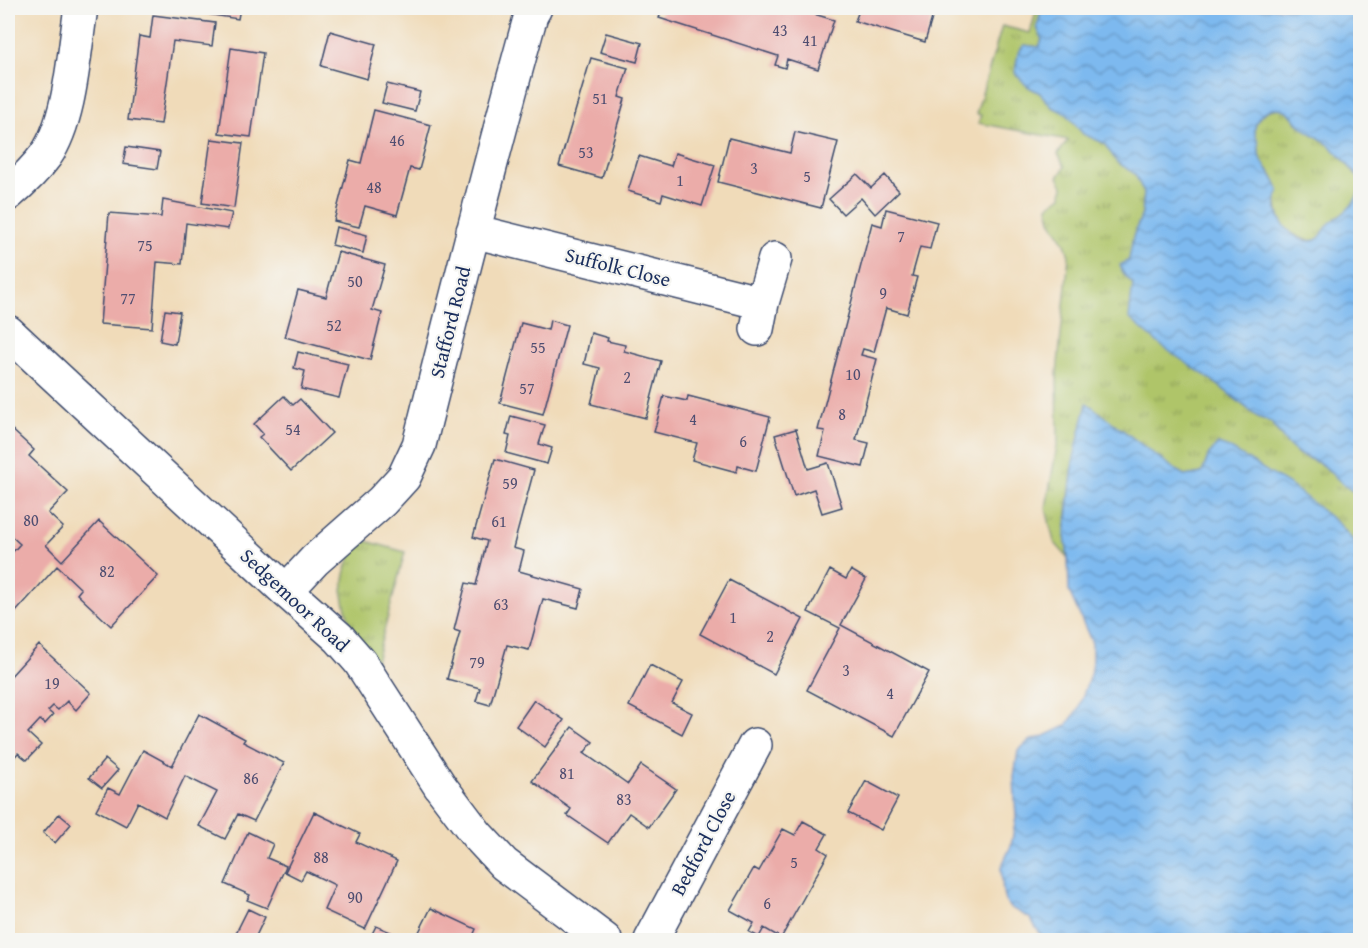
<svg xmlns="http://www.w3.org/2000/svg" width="1368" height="948" font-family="'Gentium Book Plus',serif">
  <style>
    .grass { fill: url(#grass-tufts); stroke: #657a64; stroke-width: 1.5 }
    .water { fill: url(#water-waves); stroke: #4c74a6; stroke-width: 1.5 }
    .building { fill: #ebaca9 }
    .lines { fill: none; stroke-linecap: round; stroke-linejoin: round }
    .minor-casing { stroke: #3b496c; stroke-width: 36 }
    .minor { stroke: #fff; stroke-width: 33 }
    .labels { text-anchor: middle; stroke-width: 4.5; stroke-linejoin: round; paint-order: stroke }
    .number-label { font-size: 16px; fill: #4f4e71 }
    .street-label { font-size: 20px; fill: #1b2f5e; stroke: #f6f6f2 }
  </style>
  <defs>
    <pattern id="grass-tufts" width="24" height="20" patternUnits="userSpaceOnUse" patternTransform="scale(1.5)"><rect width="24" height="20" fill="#afc569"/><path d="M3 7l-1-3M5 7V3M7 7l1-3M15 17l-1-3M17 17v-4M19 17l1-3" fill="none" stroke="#8ea05a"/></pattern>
    <pattern id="water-waves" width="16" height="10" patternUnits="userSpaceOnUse" patternTransform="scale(1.5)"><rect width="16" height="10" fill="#7db9ef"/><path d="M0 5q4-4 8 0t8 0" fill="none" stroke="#6697c5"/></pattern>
  </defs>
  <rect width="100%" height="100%" fill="#f6f6f2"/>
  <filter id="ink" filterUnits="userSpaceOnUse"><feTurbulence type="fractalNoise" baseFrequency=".0167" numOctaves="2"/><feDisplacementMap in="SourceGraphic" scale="12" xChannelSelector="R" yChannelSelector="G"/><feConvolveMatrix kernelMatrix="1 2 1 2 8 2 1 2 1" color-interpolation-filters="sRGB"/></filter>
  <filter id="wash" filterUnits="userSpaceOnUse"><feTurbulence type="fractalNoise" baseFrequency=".008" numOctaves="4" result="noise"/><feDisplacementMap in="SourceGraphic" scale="24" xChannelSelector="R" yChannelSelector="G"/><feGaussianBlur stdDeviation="1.35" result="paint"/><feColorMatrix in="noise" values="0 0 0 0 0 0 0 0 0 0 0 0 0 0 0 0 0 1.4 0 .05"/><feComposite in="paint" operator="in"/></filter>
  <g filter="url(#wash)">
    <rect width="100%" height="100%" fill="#f0dbb9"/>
    <!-- grass -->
    <path class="grass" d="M1037,8H1042L1037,27L1042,40L1039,47L1024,45L1027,86L1040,93L1052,107L1067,114L1083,134L1104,143L1117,162L1135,174L1144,193L1142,214L1133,237L1129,261L1123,273L1133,284L1130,318L1213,381L1258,417L1271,422L1279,434L1298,454L1323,465L1345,486L1360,496V549L1340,525L1209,454L1202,473L1185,476L1084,416L1074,458L1068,504L1065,535L1068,558L1054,542L1046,508L1058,440L1057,374L1069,256L1065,243L1051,220L1048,206L1062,196L1063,186L1058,177L1065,167L1058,154L1068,140L978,123L981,115L976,114L1002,26L1030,33Z
      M1280,108L1288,111L1297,123L1328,144L1338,153L1360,180C1361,200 1350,208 1335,220C1327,225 1325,236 1317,240C1310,242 1305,239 1299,237C1270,224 1281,203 1274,179C1271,171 1264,166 1261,160C1257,152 1260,149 1258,142C1257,138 1254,134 1255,129C1256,115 1268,109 1280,108Z
      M366,541L405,552L376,661L355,637L346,610L342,590L347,565L354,550Z"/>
    <!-- water -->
    <path class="water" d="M1042,8H1360V180C1351,168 1341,155 1329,145C1320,137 1308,133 1299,124C1293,118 1291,111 1282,109C1270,105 1257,115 1255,128C1254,133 1256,137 1258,141C1260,148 1257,153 1261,159C1267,171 1276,178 1279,191C1268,210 1288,239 1308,241C1322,242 1322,231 1329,224C1332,221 1337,218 1340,216C1350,209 1356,201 1360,190V496L1345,486L1323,465L1299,454L1287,444L1271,422L1258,417L1213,381L1163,347L1129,318L1133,284L1123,273L1120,265L1129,260L1133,237L1142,214L1144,193L1135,174L1117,162L1104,143L1083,134L1067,114L1052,107L1040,93L1027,86L1015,73L1018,53L1024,45L1039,47L1042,40L1037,27Z
      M1087,403C1120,427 1151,454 1185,476L1202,473L1209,454L1218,444L1229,448L1294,488L1340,525L1360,549V940H1041V935L1030,918L1011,908L1005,901L1003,892L1001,868L1011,846L1016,818L1014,777L1018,751L1029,741L1045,736L1066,726L1078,710L1092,669V643L1069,591L1068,558L1065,535L1074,458Z"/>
    <g id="blocks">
      <!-- building -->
      <path class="building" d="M175,8H240L238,19L175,9Z
        M663,8H794L834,20L818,69L787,59L785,68L775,65L778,56L659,18Z
        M860,8H935L925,42L855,21Z
        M153,15L215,23L212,46L173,41L161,124L128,120L139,36L150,38Z
        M330,31L376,44L367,79L321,66Z
        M606,33L642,43L637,62L600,52Z
        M231,48L263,53L251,137L219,133Z
        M591,58L628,68L619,97L625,99L602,178L559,166Z
        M387,84L420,92L415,111L382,103Z
        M374,110L431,125L419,170L410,168L397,215L365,206L359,227L334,221L350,160L361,163Z
        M795,132L838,142L821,208L718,182L729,138L790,153Z
        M211,139L243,143L234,208L202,203Z
        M126,147L160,152L157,169L123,164Z
        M675,153L715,165L702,206L663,194L661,201L628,191L639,156L671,166Z
        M857,174L871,188L885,175L899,191L875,214L861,198L843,214L829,199Z
        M163,200L232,213L228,229L186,223L182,264L157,262L152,328L100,324L109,213L161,217Z
        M886,209L937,222L930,249L920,247L912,276L917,277L907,314L886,308L874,352L863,349L861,355L877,359L856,440L869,443L863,467L819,456L825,431L818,430L872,223L882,226Z
        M336,227L367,235L363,253L332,245Z
        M338,252L385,265L372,310L382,313L370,360L285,337L298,290L326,297Z
        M165,310L180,312L175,344L160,341Z
        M550,320L567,325L543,414L500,403L521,323L548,330Z
        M591,333L608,338L607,341L625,345L624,351L661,361L646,418L591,404L600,368L584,364Z
        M298,352L348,364L339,398L301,389L305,371L294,368Z
        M284,396L293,405L300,399L332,433L291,471L259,437L263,434L254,424Z
        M664,396L687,401L688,396L770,417L756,471L738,466L737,472L692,460L697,443L654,432Z
        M511,416L545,425L539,444L552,448L547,464L506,453L510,436L506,435Z
        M8,426L34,450L29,456L68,492L48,513L63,527L46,545L62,561L99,521L158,576L111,626L77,594L81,589L57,566L14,614L8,608V557L20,544L8,533V508L10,505L8,503Z
        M796,429L808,469L828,463L842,507L822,513L814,489L794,496L775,435Z
        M495,459L534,470L513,548L524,551L519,571L583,589L578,608L543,599L529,650L507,645L490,705L476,701L480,688L447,679L460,632L454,630L466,583L476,585L487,541L473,537Z
        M830,570L846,579L851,570L866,579L841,625L929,672L894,736L807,690L840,628L808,612Z
        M729,580L803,619L774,674L700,634Z
        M39,645L91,693L76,710L67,701L58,710L53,706L48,711L53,715L45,724L40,720L28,733L41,745L27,760L18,753L11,761L8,758V679Z
        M650,665L683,682L672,703L692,713L682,734L629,706Z
        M534,700L564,720L545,747L516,726Z
        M199,714L245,739L243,742L284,763L254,821L238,814L225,839L199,826L217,792L185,776L165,817L138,802L126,826L96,810L108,788L120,794L143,750L172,766Z
        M572,727L593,742L584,753L628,784L641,765L676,789L649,827L629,813L608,843L567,815L571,809L532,781Z
        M105,759L118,770L102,788L89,778Z
        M866,781L898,798L881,830L848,813Z
        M314,812L360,834L356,842L397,861L365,929L324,910L335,885L306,871L301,880L285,872Z
        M59,814L71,824L55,843L43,833Z
        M803,821L827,834L819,848L828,854L781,938L764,928L759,937L749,932L754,923L730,910L754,868L759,871L783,829L795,835Z
        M248,832L273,844L267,858L286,866L267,908L247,900L250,895L225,884Z
        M431,908L476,929L473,936L482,940H415Z
        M248,909L265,917L254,940H246L235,935Z
        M376,926L393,933L389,940H369Z"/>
    </g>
  </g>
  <g filter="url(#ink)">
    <use href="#blocks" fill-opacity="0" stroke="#3b496c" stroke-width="1.5"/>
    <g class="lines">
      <!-- minor casing -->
      <g class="minor-casing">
        <path id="minor" d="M8,194C22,182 35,170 46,155C71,119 74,51 81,8
          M473,231L762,303
          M757,329L762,303L775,259
          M8,332L286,591L339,638L360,662L440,786L477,835L504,864L605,940
          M286,591L315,560L382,501L404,477L419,445C455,302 491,158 531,15L535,8
          M651,940L755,745"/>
      </g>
      <!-- minor -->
      <use href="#minor" class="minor"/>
    </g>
  </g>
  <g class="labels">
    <!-- number labels -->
    <g class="number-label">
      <text x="780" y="36">43</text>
      <text x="810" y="46">41</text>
      <text x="600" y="104">51</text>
      <text x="397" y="146">46</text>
      <text x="586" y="158">53</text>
      <text x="754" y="174">3</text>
      <text x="807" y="182">5</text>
      <text x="680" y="186">1</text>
      <text x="374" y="193">48</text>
      <text x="901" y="242">7</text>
      <text x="145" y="251">75</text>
      <text x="355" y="287">50</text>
      <text x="883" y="299">9</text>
      <text x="128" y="304">77</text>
      <text x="334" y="331">52</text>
      <text x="538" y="353">55</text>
      <text x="853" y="380">10</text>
      <text x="627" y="383">2</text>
      <text x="527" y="394">57</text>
      <text x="842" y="420">8</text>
      <text x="693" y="425">4</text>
      <text x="293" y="435">54</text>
      <text x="743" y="447">6</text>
      <text x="510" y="489">59</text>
      <text x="31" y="526">80</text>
      <text x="499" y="527">61</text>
      <text x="107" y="577">82</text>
      <text x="501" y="610">63</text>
      <text x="733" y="623">1</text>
      <text x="770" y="642">2</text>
      <text x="477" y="668">79</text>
      <text x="846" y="676">3</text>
      <text x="52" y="689">19</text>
      <text x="890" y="699">4</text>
      <text x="567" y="779">81</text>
      <text x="251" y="784">86</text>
      <text x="624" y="805">83</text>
      <text x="321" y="863">88</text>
      <text x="794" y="868">5</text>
      <text x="355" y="903">90</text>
      <text x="767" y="909">6</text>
    </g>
    <!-- street labels -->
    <g class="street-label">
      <text transform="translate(618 267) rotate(14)" y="7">Suffolk Close</text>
      <text transform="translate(450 322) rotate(-76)" y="7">Stafford Road</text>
      <text transform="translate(295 600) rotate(43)" y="7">Sedgemoor Road</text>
      <text transform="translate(703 843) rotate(-62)" y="7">Bedford Close</text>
    </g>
  </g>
  <!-- margin -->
  <rect width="1368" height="948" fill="none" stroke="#f6f6f2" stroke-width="30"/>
</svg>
